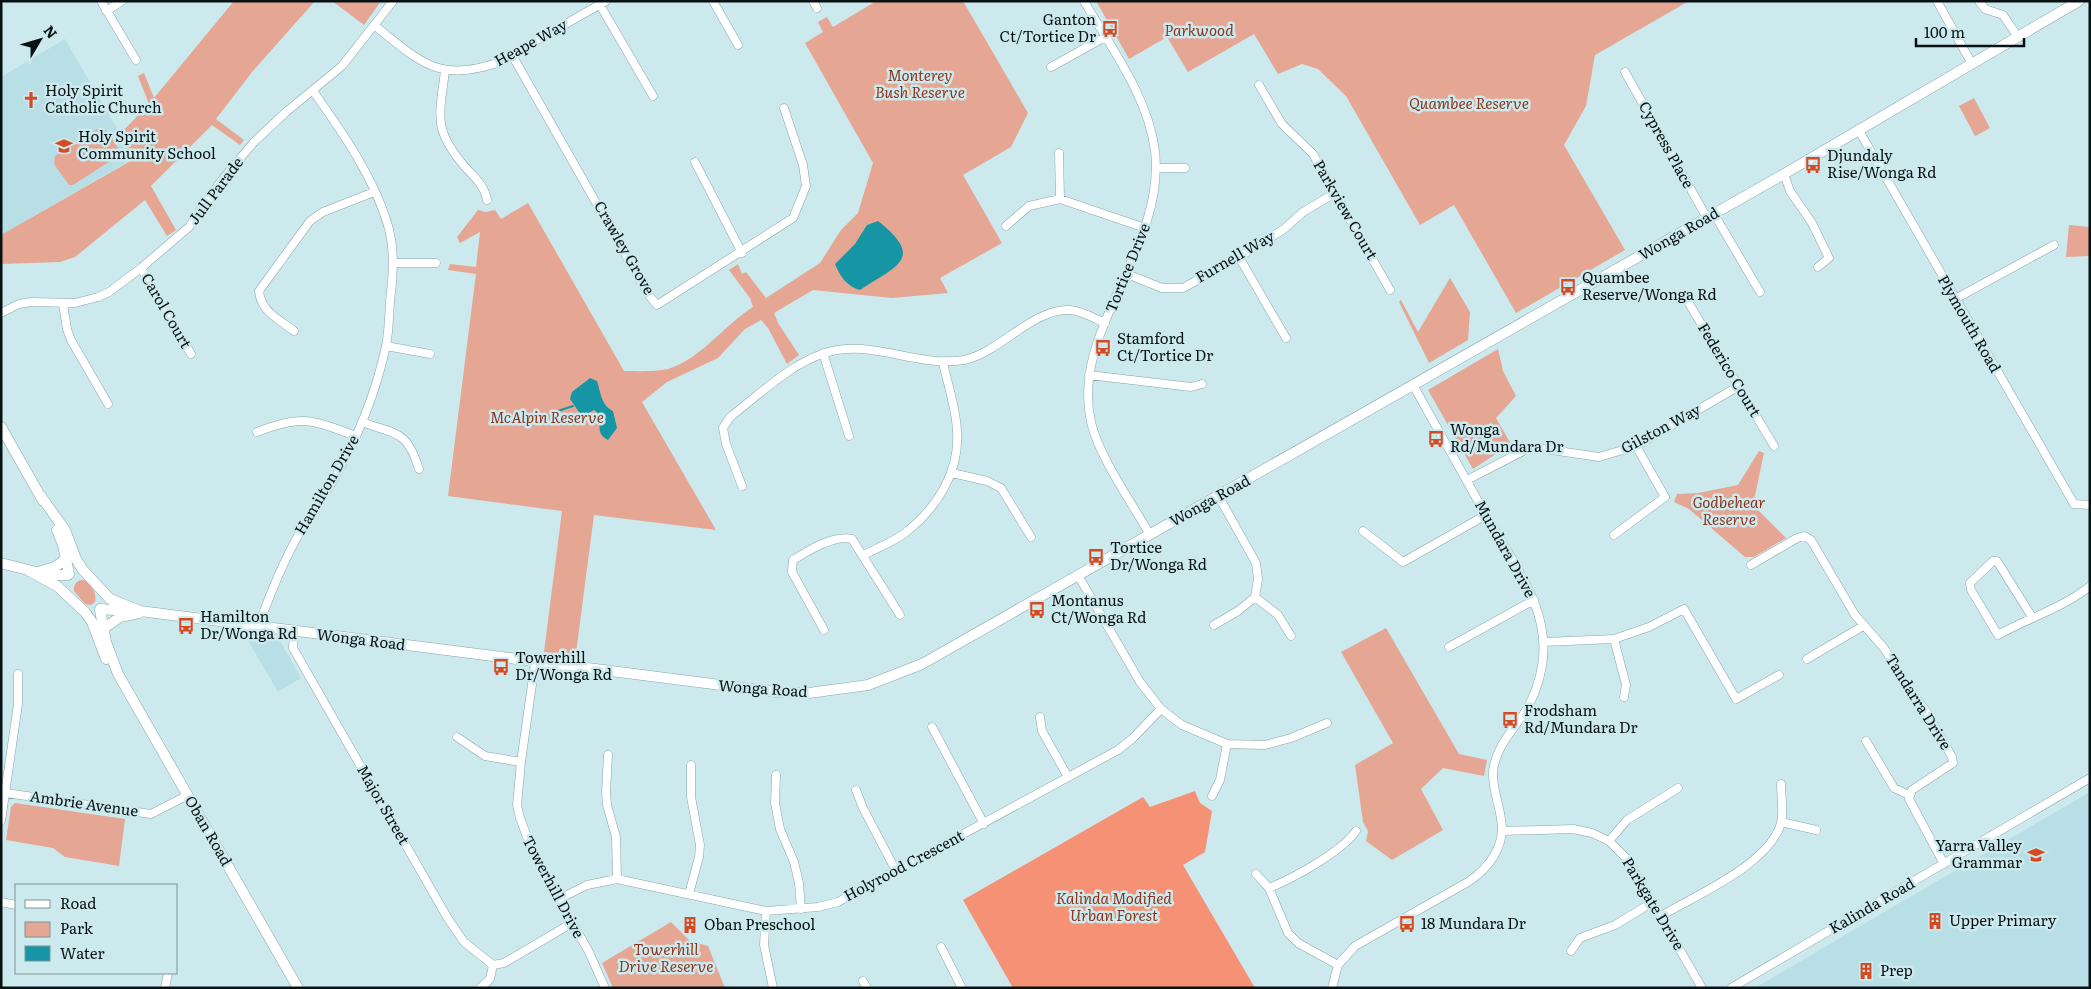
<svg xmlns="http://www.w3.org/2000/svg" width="2091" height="989" font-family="Literata,serif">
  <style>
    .built { fill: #b8dfe5 }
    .green { fill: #e5a694 }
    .forest { fill: #f59175 }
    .water { fill: #1696a5 }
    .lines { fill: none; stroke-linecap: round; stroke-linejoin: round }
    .stream { stroke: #1696a5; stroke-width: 2 }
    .minor-casing { stroke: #89a5a9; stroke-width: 9 }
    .major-casing { stroke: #89a5a9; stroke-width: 11 }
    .minor { stroke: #fff; stroke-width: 8 }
    .major { stroke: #fff; stroke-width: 10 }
    .labels { text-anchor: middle; stroke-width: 5; stroke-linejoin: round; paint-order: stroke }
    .poi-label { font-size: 15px; fill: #081214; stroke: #cce9ee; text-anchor: start }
    .park-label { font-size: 15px; font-style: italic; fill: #8d351c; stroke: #cce9ee }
    .street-label { font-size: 15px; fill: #081214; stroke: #cce9ee }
  </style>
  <rect width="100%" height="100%" fill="#cce9ee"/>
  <!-- built -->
  <path class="built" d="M65,39L134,158L1,235V77Z
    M246,637L280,641L301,678L278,692Z
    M2090,792V988H1755L1874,918Z"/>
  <!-- green -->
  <path class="green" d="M234,1H315L252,72L216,119L244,140L240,145L212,125L151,186L176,230L167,236L145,200L75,257L60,262L1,264V235L134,159L120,134L149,104L138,76L144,73L154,98Z
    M332,1H381L364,25Z
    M872,1H963L1028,113L1011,147L963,175L1002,243L940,278L948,293L892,298L813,290L774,313L778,323L799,355L787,364L768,328L761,320L745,329L718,358L667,382L642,402L716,530L594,515L576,653L572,656L544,652L562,511L448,496L476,274L448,270L450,264L476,267L480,232L460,243L457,237L478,210L486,212L495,210L501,219L528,203L624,371C638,371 655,372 668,369C701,359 724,325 753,307L750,298L729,270L738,264L742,274L746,272L766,298L820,263L841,230L858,213L873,163L805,43L823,32L818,22L827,17L833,27L873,3Z
    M1096,1H1689L1595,55L1586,106L1564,145L1625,250L1516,313L1454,205L1420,225L1346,96L1318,69L1302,64L1278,74L1254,34L1188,72L1167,37L1129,59Z
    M1974,98L1990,128L1975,136L1959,106Z
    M100,127L106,130L119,149L118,156L73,185H69L54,164L55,156Z
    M2069,225L2090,227V256L2066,257Z
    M1450,278L1470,312L1468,340L1429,363L1399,302L1401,300L1418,332Z
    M1498,349L1503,371L1516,396L1496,418L1511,444L1473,469L1428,390Z
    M1759,451L1764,453L1753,505L1786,538L1754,557H1745L1689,509L1674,502L1677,494L1698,493L1738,485Z
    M84,580C92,585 97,593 95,602L91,605L85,604L74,591C73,585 77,579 84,580Z
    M1386,628L1459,754L1487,760L1484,776L1443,768L1421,789L1443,830L1392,860L1366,841L1368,831L1363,822L1355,765L1393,743L1341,652Z
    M15,803L125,819L119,866L65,857L53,848L6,840L11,807Z
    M671,922L690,941L708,946L725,988H613L602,963Z"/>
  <!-- forest -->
  <path class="forest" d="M1195,791L1200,803L1212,811L1205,852L1183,865L1255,988H1013L963,900L1143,797L1150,807Z"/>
  <!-- water -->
  <path class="water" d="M878,221C926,259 896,266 860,290C847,287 840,276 835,264L855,244L867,225Z
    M590,378L597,381C601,393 601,405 613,411L617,428L608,440C597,434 599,427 601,416L594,410L585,415H581L570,399L572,392Z"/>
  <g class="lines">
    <!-- stream -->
    <path class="stream" d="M549,423L558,411L573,406"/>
    <!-- minor casing -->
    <g class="minor-casing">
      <path id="minor" d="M101,1L136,60
        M713,1L738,45
        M813,1L817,8
        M1084,1C1111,48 1148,96 1155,151C1166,249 1070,330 1091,422C1099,457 1132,503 1150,535
        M1937,1L1972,64
        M1979,1L1985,9L2003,15L2018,37
        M600,5L653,96
        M106,11L122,1
        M375,26C420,61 437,83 497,63L606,1
        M512,55L648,294L657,305L793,218L806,186L803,165L784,108
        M1051,67L1105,37
        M445,71C439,118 433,130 466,168C475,178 485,186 487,200
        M1625,72L1707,218
        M1259,85L1282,124L1313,154L1390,290
        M1858,129L2074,504L2090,505
        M1059,153L1060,199
        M695,162L742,253
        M1156,168H1185
        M1784,174L1790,191L1812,223L1829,258L1818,267
        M1714,214L1760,292
        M1006,226L1029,206L1060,199L1145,228
        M1239,257L1286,338
        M394,263H436
        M141,268L191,354
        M1127,274L1162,288H1183L1239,257L1284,229L1303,212L1335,193
        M1684,295L1774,446
        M1955,299L2054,245
        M63,304L67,329L71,340L108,404
        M1,313L19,304L31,302L75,303L98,297L109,292L141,268L189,227L221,181L254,142L286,112L342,66L393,1
        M294,331C279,319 261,312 259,291L310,221L323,212L374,192
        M386,346L430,354
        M823,353L849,436
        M1089,375L1191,387L1202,384
        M362,422C397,435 407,430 419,469
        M257,432C303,414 312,420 356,436
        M952,473L987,481L1001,488L1031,537
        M1467,480L1531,447L1599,457L1636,446L1739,386
        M742,486L726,444L723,428L730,417C759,395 790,364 825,353C870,338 917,368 964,360C999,353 1033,308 1070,310C1082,311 1094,318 1105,323
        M1363,531L1403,562L1486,515
        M1614,535L1665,497L1636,446
        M864,555C877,548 893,542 905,533C937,508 960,472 957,431C956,408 948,385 943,363
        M1751,565L1797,538L1804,536L1811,540L1855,615L1884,648L1907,686L1926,711L1952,757L1953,763L1912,790L1909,799L1944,864
        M1079,577L1140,682L1161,709L1182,725L1227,744L1265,745L1291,738L1327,723
        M1255,597L1278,615L1291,636
        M2032,617L1997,561H1993L1970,583L1971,590L1998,635C2028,618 2063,608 2090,586
        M1214,625L1238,611L1255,597L1258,579L1256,563L1219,497
        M258,627C271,592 284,559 303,527C312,510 325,496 334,479C357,439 376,392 386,346C389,331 389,316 390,301C393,276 395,253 389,229C375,179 343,133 313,91
        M824,630L792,572L793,560C809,550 833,535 852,539L900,615
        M294,632L293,648L447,917L464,942L493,965
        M1614,639L1626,685L1624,697
        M1544,642L1614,639L1649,627L1684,609L1736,699L1779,675
        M1449,647L1534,600
        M1807,659L1863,626
        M535,663L521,762L517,805L520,818L533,853L589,952L605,988
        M1040,717L1042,731L1068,777
        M932,727L984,824
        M457,737L485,756L521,762
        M1866,741L1894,788L1909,795
        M608,755L606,792L607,805L616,837L617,879
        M776,775L775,803L780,829L794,862L799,883L801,909
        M856,790L863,808L896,871
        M6,793L151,814L188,795
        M1212,796L1220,780L1227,744
        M1,821L18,704V674
        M1781,822L1816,830
        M1502,831L1573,829L1592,833L1609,841L1627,859L1702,988
        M1609,841L1627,820L1678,788
        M1256,874L1269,888L1288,933L1298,943L1338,965
        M1269,888C1294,878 1341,852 1356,831
        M689,894L699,857L700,845L691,797V765
        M559,899L587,885L617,879L766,911L818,907L838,902L1118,750L1132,739L1161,709
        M1,902L16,905
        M766,911L764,945L773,988
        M1661,916C1696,895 1770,864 1781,823C1784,812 1781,796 1781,784
        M941,947L962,988
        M1571,951L1580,938L1615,925L1653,902
        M493,965L504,963L572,923
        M863,981L867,988
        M165,988L168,973
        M480,988L490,979L493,965
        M1332,988L1338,965L1355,946L1468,882C1489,868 1506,846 1501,819C1499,803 1492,788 1493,771C1496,748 1510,733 1523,715C1533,700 1539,683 1542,666C1546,643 1542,621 1533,599C1521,571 1503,544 1487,517C1462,473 1438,429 1413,385
        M1731,988L2090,778"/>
    </g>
    <!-- major casing -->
    <g class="major-casing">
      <path id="major" d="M1,427L43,501
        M40,495L65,530L76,559L83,570L110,599L140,611L776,692L809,693L868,685L922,664L1784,174L2079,1
        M57,530L63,545L69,574
        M1,563L48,575H68
        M29,571L57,586L85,612L92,622L106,659
        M41,571L55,567L66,559
        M100,609L129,611
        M100,610L106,642L118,674L298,988
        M103,629L120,617L139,613"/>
    </g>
    <!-- minor -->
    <use href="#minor" class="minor"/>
    <!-- major -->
    <use href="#major" class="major"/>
  </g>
  <!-- icons -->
  <defs>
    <g id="bus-bare" transform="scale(1.35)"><path d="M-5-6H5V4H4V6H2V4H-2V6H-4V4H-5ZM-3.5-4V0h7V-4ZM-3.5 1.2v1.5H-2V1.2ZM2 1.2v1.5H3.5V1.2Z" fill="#d44b23" stroke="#cce9ee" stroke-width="2.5" paint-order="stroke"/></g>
    <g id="church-bare" transform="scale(1.35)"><path d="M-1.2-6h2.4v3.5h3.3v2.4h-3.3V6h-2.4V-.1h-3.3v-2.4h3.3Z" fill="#d44b23" stroke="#cce9ee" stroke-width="2.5" paint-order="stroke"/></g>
    <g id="school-bare" transform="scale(1.35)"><path d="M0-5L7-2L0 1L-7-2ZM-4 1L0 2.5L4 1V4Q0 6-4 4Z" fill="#d44b23" stroke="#cce9ee" stroke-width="2.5" paint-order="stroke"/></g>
    <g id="building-bare" transform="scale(1.35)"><path d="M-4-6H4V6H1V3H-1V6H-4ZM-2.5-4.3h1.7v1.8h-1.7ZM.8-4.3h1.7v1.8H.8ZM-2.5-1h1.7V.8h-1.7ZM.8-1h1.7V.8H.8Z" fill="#d44b23" stroke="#cce9ee" stroke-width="2.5" paint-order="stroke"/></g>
  </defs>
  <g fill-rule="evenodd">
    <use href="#bus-bare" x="1110" y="29"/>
    <use href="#church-bare" x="31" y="100"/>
    <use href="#school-bare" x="64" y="146"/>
    <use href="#bus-bare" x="1813" y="165"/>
    <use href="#bus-bare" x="1568" y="287"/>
    <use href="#bus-bare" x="1103" y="348"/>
    <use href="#bus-bare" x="1436" y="439"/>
    <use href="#bus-bare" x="1096" y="557"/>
    <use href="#bus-bare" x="1037" y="610"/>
    <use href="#bus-bare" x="186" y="626"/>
    <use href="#bus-bare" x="501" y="667"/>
    <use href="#bus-bare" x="1510" y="720"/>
    <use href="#school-bare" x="2036" y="855"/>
    <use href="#building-bare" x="1935" y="921"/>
    <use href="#bus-bare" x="1407" y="924"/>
    <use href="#building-bare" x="690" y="925"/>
    <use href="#building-bare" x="1866" y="971"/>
  </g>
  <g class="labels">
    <!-- poi labels -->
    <g class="poi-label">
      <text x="1096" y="25" text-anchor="end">Ganton<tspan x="1096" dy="17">Ct/Tortice Dr</tspan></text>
      <text x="45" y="96">Holy Spirit<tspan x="45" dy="17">Catholic Church</tspan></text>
      <text x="78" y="142">Holy Spirit<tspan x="78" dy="17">Community School</tspan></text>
      <text x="1827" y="161">Djundaly<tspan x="1827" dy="17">Rise/Wonga Rd</tspan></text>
      <text x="1582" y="283">Quambee<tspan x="1582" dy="17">Reserve/Wonga Rd</tspan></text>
      <text x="1117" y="344">Stamford<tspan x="1117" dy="17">Ct/Tortice Dr</tspan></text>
      <text x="1450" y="435">Wonga<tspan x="1450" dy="17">Rd/Mundara Dr</tspan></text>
      <text x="1110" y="553">Tortice<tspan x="1110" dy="17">Dr/Wonga Rd</tspan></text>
      <text x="1051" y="606">Montanus<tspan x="1051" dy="17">Ct/Wonga Rd</tspan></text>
      <text x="200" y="622">Hamilton<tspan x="200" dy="17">Dr/Wonga Rd</tspan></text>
      <text x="515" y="663">Towerhill<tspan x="515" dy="17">Dr/Wonga Rd</tspan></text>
      <text x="1524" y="716">Frodsham<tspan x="1524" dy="17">Rd/Mundara Dr</tspan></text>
      <text x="2022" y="851" text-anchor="end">Yarra Valley<tspan x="2022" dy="17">Grammar</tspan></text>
      <text x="1949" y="926">Upper Primary</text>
      <text x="1421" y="929">18 Mundara Dr</text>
      <text x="704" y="930">Oban Preschool</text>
      <text x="1880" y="976">Prep</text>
    </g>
    <!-- park labels -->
    <g class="park-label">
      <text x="1199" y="36">Parkwood</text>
      <text x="920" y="81">Monterey<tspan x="920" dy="17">Bush Reserve</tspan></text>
      <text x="1469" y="109">Quambee Reserve</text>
      <text x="547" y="423">McAlpin Reserve</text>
      <text x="1729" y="508">Godbehear<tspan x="1729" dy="17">Reserve</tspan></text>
      <text x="1114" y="904">Kalinda Modified<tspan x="1114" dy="17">Urban Forest</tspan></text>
      <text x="666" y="955">Towerhill<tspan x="666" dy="17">Drive Reserve</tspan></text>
    </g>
    <!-- street labels -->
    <g class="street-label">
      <text transform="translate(531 43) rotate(-29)" y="5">Heape Way</text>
      <text transform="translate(1666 145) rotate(61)" y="5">Cypress Place</text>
      <text transform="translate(216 191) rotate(-53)" y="5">Jull Parade</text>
      <text transform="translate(1345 210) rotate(60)" y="5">Parkview Court</text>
      <text transform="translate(1679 234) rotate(-30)" y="5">Wonga Road</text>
      <text transform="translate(624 248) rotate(60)" y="5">Crawley Grove</text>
      <text transform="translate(1235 257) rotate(-30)" y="5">Furnell Way</text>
      <text transform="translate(1128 268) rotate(-68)" y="5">Tortice Drive</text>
      <text transform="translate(166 311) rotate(60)" y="5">Carol Court</text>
      <text transform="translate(1969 324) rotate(60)" y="5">Plymouth Road</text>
      <text transform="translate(1729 370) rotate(59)" y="5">Federico Court</text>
      <text transform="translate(1661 429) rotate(-28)" y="5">Gilston Way</text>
      <text transform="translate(327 485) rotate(-60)" y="5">Hamilton Drive</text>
      <text transform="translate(1210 501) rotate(-29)" y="5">Wonga Road</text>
      <text transform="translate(1505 549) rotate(61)" y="5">Mundara Drive</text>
      <text transform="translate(361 640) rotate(7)" y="5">Wonga Road</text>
      <text transform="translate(763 689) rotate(4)" y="5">Wonga Road</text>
      <text transform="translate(1918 702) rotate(58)" y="5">Tandarra Drive</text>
      <text transform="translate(84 804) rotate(8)" y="5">Ambrie Avenue</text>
      <text transform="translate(383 805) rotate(60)" y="5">Major Street</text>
      <text transform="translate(208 831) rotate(60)" y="5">Oban Road</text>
      <text transform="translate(904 866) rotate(-28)" y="5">Holyrood Crescent</text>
      <text transform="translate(553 887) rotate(62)" y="5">Towerhill Drive</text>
      <text transform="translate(1653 904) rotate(59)" y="5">Parkgate Drive</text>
      <text transform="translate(1872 906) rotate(-30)" y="5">Kalinda Road</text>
    </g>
  </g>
  <!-- border -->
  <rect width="2091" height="989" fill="none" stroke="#081214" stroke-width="5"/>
  <!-- legend -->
  <rect x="15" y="884" width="162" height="90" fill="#cce9ee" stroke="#7e9397"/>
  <rect x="25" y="900" width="25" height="8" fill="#ffffff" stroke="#7e9397"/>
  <text x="60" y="909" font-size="15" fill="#081214">Road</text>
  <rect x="25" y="922" width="25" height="15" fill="#e5a694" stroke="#7e9397"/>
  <text x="60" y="934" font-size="15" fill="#081214">Park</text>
  <rect x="25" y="946" width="25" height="15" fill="#1696a5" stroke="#7e9397"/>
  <text x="60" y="959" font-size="15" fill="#081214">Water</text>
  <!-- north arrow -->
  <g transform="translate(40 40) rotate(52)" stroke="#cce9ee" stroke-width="4" paint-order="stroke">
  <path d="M0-4L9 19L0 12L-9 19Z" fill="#081214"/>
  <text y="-8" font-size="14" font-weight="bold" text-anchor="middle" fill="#081214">N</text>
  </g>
  <!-- scale -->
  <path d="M1916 38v8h108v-8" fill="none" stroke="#081214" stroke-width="2.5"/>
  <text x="1924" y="38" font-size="15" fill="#081214" stroke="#cce9ee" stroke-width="4" paint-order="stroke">100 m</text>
</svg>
